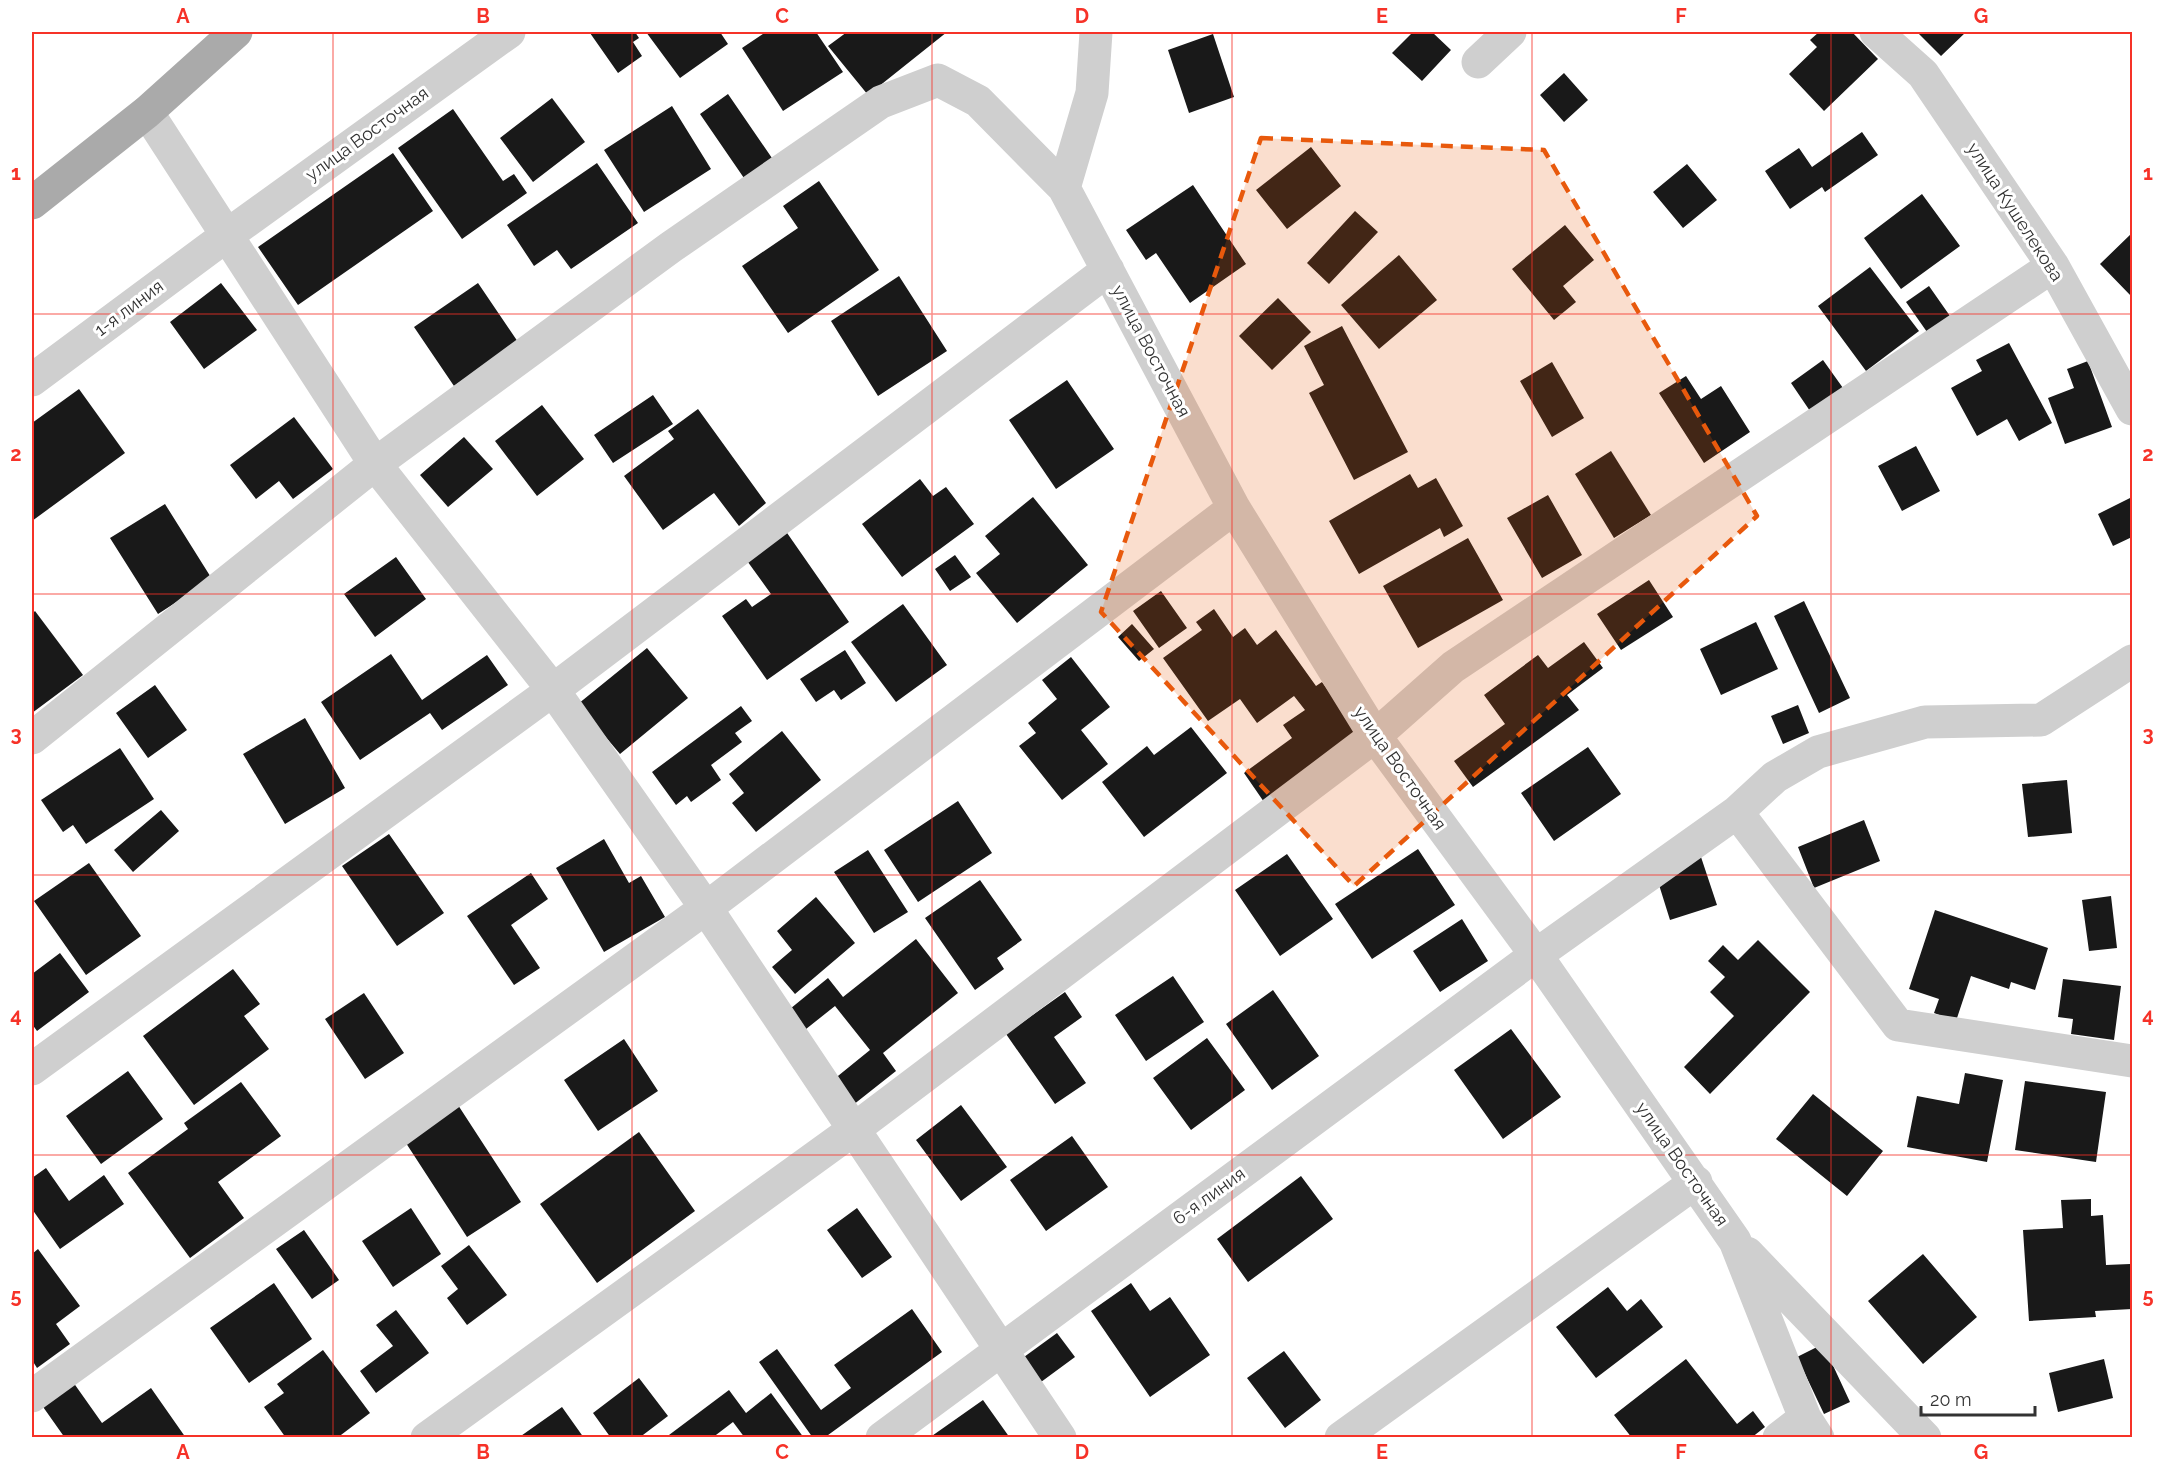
<svg xmlns="http://www.w3.org/2000/svg" width="2164" height="1469" font-family="Raleway,sans-serif">
  <style>
    .building { fill: #191919 }
    .lines { fill: none; stroke-linecap: round; stroke-linejoin: round }
    .minor { stroke: #cfcfcf; stroke-width: 33 }
    .major { stroke: #aaa; stroke-width: 33 }
    .marked { fill: #e8590c; fill-opacity: 0.2; stroke: #e8590c; stroke-width: 4.5; stroke-dasharray: 12 8; stroke-linejoin: round }
    .grid { fill: none; stroke: #f63228; stroke-width: 1.5; stroke-opacity: 0.55 }
    .labels { text-anchor: middle; stroke-width: 6; stroke-linejoin: round; paint-order: stroke }
    .street-label { font-size: 18px; fill: #323232; stroke: #fff }
    .neatline { fill: none; stroke: #f63228; stroke-width: 2 }
    .grid-label { font-size: 20px; text-anchor: middle; font-weight: bold; fill: #f63228 }
  </style>
  <rect width="100%" height="100%" fill="#fff"/>
  <!-- building -->
  <path class="building" d="M591,32H635L639,38L633,42L642,56L618,73L590,33Z
    M646,32H720L728,44L680,78Z
    M766,32H816L843,72L783,111L742,48Z
    M847,32H947L868,95L828,46Z
    M1413,32H1432L1451,50L1422,81L1392,53Z
    M1819,32H1852L1878,59L1824,111L1789,74L1817,47L1810,40Z
    M1917,32H1966L1941,56Z
    M1213,34L1234,97L1189,113L1168,50Z
    M1564,73L1588,100L1564,122L1540,95Z
    M728,94L774,161L746,181L700,114Z
    M552,98L585,142L533,182L500,138Z
    M672,106L711,169L644,212L604,150Z
    M453,109L503,181L514,174L527,193L462,239L398,148Z
    M1862,132L1878,155L1825,192L1822,187L1790,209L1765,171L1799,148L1812,167Z
    M1311,147L1341,186L1287,229L1256,190Z
    M393,153L433,211L298,305L258,247Z
    M597,163L638,223L571,269L557,250L534,266L507,225Z
    M1687,164L1717,200L1683,228L1653,192Z
    M819,181L879,270L788,333L742,266L798,228L783,206Z
    M1193,185L1246,264L1190,303L1156,253L1146,260L1126,230Z
    M1922,194L1960,246L1901,289L1864,238Z
    M1355,211L1378,232L1329,284L1307,263Z
    M1565,225L1594,260L1563,286L1576,302L1554,320L1512,269Z
    M2132,233V297L2100,264Z
    M1399,255L1437,300L1379,349L1341,305Z
    M1870,267L1919,331L1866,371L1818,306Z
    M899,276L947,351L878,396L831,321Z
    M221,283L257,330L204,369L170,322Z
    M478,283L518,342L454,386L414,327Z
    M1929,286L1950,316L1927,332L1906,302Z
    M1278,298L1311,332L1272,370L1239,336Z
    M1342,326L1408,452L1354,480L1309,393L1324,385L1304,346Z
    M2009,343L2052,423L2019,441L2007,419L1977,436L1951,388L1982,371L1976,360Z
    M1823,360L1843,388L1810,411L1791,383Z
    M2088,361L2112,427L2065,444L2048,398L2074,388L2067,369Z
    M1552,362L1584,418L1552,437L1520,381Z
    M1686,376L1701,399L1721,386L1750,432L1704,463L1659,393Z
    M1067,380L1114,449L1056,489L1009,420Z
    M79,389L125,453L32,521V423Z
    M653,395L673,424L613,463L594,435Z
    M542,405L584,459L537,496L495,441Z
    M698,409L766,503L739,526L714,493L663,530L624,476L674,439L668,431Z
    M294,417L333,469L293,499L279,481L256,499L230,465Z
    M464,437L493,469L448,507L420,475Z
    M1916,446L1940,491L1902,511L1878,466Z
    M1611,451L1651,515L1614,538L1575,474Z
    M1410,474L1418,488L1436,478L1463,526L1444,537L1440,528L1359,574L1329,521Z
    M920,479L933,496L946,487L974,524L902,577L862,524Z
    M1548,495L1582,555L1542,578L1507,518Z
    M1033,497L1088,565L1017,623L976,573L1000,554L985,536Z
    M2132,497V537L2113,546L2098,514Z
    M165,504L212,579L158,614L110,538Z
    M785,530L849,622L767,680L722,616L746,599L752,607L771,594L745,558Z
    M1468,538L1503,600L1418,648L1383,586Z
    M955,555L971,577L950,591L935,569Z
    M396,557L426,599L375,637L344,594Z
    M1649,580L1673,617L1621,650L1597,614Z
    M1161,591L1187,628L1159,648L1133,611Z
    M1804,601L1850,698L1819,713L1774,616Z
    M903,604L947,665L896,702L851,642Z
    M1214,609L1233,637L1245,628L1257,645L1276,630L1316,686L1322,682L1359,733L1264,802L1244,773L1292,738L1283,725L1305,710L1294,696L1257,723L1240,699L1208,721L1163,658L1202,630L1196,622Z
    M35,611L83,675L32,713V614Z
    M1756,622L1778,669L1721,695L1700,649Z
    M1132,624L1154,649L1139,661L1118,637Z
    M1584,642L1603,668L1567,695L1579,710L1473,787L1454,761L1505,724L1484,695L1538,655L1548,668Z
    M647,648L688,698L620,754L578,704Z
    M845,650L866,683L841,700L834,690L816,702L800,679Z
    M391,654L422,700L487,655L508,685L442,730L430,713L360,760L321,702Z
    M1071,657L1110,707L1081,730L1108,764L1062,800L1019,746L1036,733L1028,723L1057,699L1042,680Z
    M155,685L187,730L148,758L116,713Z
    M1798,705L1809,733L1783,744L1771,716Z
    M741,706L752,721L735,733L742,742L711,765L721,780L691,802L687,796L676,805L652,772Z
    M305,718L345,788L285,824L243,754Z
    M1191,727L1227,773L1144,837L1102,782L1147,746L1154,755Z
    M782,731L821,780L756,832L732,803L744,793L729,774Z
    M1588,747L1621,794L1554,841L1521,793Z
    M120,748L154,799L86,844L73,825L63,832L41,800Z
    M2067,780L2072,833L2028,837L2022,784Z
    M958,801L992,853L918,902L884,850Z
    M161,810L179,831L133,872L114,850Z
    M1864,820L1880,861L1814,888L1798,847Z
    M389,834L444,913L397,946L342,866Z
    M604,839L629,883L641,876L665,917L604,952L556,868Z
    M1418,849L1455,905L1372,959L1335,904Z
    M868,850L908,912L874,933L834,872Z
    M1287,854L1333,919L1280,956L1235,890Z
    M1701,857L1717,905L1670,920L1655,872Z
    M89,863L141,936L86,975L34,901Z
    M531,873L548,899L511,925L540,968L514,985L467,916Z
    M980,880L1022,940L997,958L1004,969L975,990L925,918Z
    M2111,896L2117,948L2089,951L2082,900Z
    M816,897L855,943L795,994L772,967L792,950L777,931Z
    M1935,910L2048,948L2035,990L2011,982L2009,989L1971,976L1956,1021L1934,1013L1939,999L1909,989Z
    M1462,919L1488,961L1440,992L1413,951Z
    M916,939L958,993L883,1053L896,1071L853,1105L833,1080L870,1050L835,1006L801,1033L785,1013L828,978L843,997Z
    M1758,940L1810,992L1710,1094L1684,1067L1734,1016L1710,992L1725,977L1708,961L1723,945L1738,960Z
    M60,953L89,992L37,1031L32,1024V974Z
    M233,969L260,1004L244,1016L269,1049L194,1105L143,1036Z
    M1173,976L1204,1022L1146,1061L1115,1015Z
    M2063,979L2121,986L2114,1040L2071,1034L2073,1019L2058,1017Z
    M1273,990L1319,1056L1272,1090L1226,1024Z
    M1065,992L1082,1017L1054,1037L1086,1083L1055,1104L1006,1034Z
    M364,993L404,1053L365,1079L325,1019Z
    M1511,1029L1561,1097L1503,1139L1454,1070Z
    M1207,1038L1245,1090L1191,1130L1153,1078Z
    M624,1039L658,1091L598,1131L564,1080Z
    M128,1071L163,1119L101,1164L66,1116Z
    M1965,1073L2003,1080L1987,1162L1907,1147L1917,1096L1959,1104Z
    M2025,1081L2106,1092L2096,1162L2015,1150Z
    M241,1082L281,1136L218,1182L244,1218L190,1258L128,1173L188,1129L184,1123Z
    M1813,1094L1883,1151L1847,1196L1776,1139Z
    M458,1105L521,1202L467,1237L404,1140Z
    M961,1105L1007,1167L961,1201L916,1140Z
    M639,1132L695,1211L597,1283L540,1204Z
    M1072,1136L1108,1187L1046,1231L1010,1180Z
    M46,1168L69,1201L104,1175L124,1204L60,1249L32,1209V1178Z
    M1301,1176L1333,1219L1248,1282L1217,1239Z
    M2091,1199V1216L2103,1215L2106,1265L2130,1264V1271H2132V1309L2095,1311L2096,1317L2029,1321L2023,1230L2063,1228L2061,1200Z
    M411,1208L441,1254L393,1287L362,1241Z
    M857,1208L892,1257L862,1278L827,1230Z
    M304,1230L339,1280L312,1299L276,1249Z
    M469,1245L507,1295L467,1325L447,1298L458,1289L441,1266Z
    M38,1249L80,1306L56,1324L70,1344L37,1368L32,1360V1254Z
    M1923,1254L1977,1317L1923,1364L1868,1301Z
    M274,1283L312,1339L249,1383L210,1328Z
    M1131,1283L1150,1311L1170,1297L1210,1355L1150,1397L1091,1311Z
    M1608,1287L1627,1311L1641,1299L1663,1327L1596,1378L1556,1327Z
    M912,1309L942,1352L824,1438H813L759,1362L777,1349L821,1410L851,1388L834,1365Z
    M396,1310L429,1353L376,1393L360,1371L393,1346L376,1325Z
    M1057,1333L1075,1357L1041,1382L1024,1357Z
    M1823,1344L1850,1402L1824,1414L1797,1357Z
    M323,1350L370,1413L337,1438H286L264,1407L284,1393L277,1384Z
    M1284,1351L1321,1400L1285,1428L1247,1378Z
    M1686,1359L1737,1424L1753,1411L1765,1427L1751,1438H1632L1614,1415Z
    M2104,1359L2113,1398L2058,1412L2049,1373Z
    M639,1378L668,1416L639,1438H611L593,1413Z
    M73,1382L102,1423L151,1388L186,1438H65L41,1404Z
    M729,1390L746,1413L771,1393L804,1438H745L733,1422L712,1438H665Z
    M983,1400L1010,1438H929Z
    M562,1407L584,1438H518Z"/>
  <g class="lines">
    <!-- minor -->
    <path class="minor" d="M1876,32L1923,74L2053,266L2132,409
      M1478,62L1510,32
      M147,112L375,464L553,690L706,908L1060,1438
      M1064,188L1092,93L1096,32
      M32,380L226,236L509,32
      M32,738L375,464L671,247L881,102L938,80L978,101L1064,188L1234,508L1375,736L1536,955L1735,1241L1805,1418L1818,1438
      M1737,812L1898,1025L2132,1061
      M32,1069L553,690L1108,270
      M1747,1253L1925,1438
      M32,1396L706,908L1234,508
      M427,1438L853,1130L1375,736L1453,667L2053,266
      M882,1438L1536,955L1737,812L1775,777L1818,752L1925,722L2041,720L2132,661
      M1341,1438L1696,1182
      M1779,1438L1805,1418"/>
    <!-- major -->
    <path class="major" d="M32,203L147,112L236,32"/>
  </g>
  <!-- marked area -->
  <path class="marked" d="M1261,138L1544,150L1757,516L1354,886L1101,612Z"/>
  <!-- grid -->
  <path class="grid" d="M333,32V1438M632,32V1438M932,32V1438M1232,32V1438M1532,32V1438M1831,32V1438M32,314H2132M32,594H2132M32,875H2132M32,1155H2132"/>
  <g class="labels">
    <!-- street labels -->
    <g class="street-label">
      <text transform="translate(367 134) rotate(-36)" y="6">улица Восточная</text>
      <text transform="translate(2015 212) rotate(57)" y="6">улица Кушелекова</text>
      <text transform="translate(129 308) rotate(-37)" y="6">1-я линия</text>
      <text transform="translate(1151 351) rotate(62)" y="6">улица Восточная</text>
      <text transform="translate(1400 768) rotate(55)" y="6">улица Восточная</text>
      <text transform="translate(1682 1164) rotate(55)" y="6">улица Восточная</text>
      <text transform="translate(1209 1196) rotate(-36)" y="6">6-я линия</text>
    </g>
  </g>
  <!-- border -->
  <rect width="2164" height="1469" fill="none" stroke="#ffffff" stroke-width="66"/>
  <!-- scale -->
  <path d="M1921 1406v9h114v-9" fill="none" stroke="#323232" stroke-width="3"/>
  <text x="1930" y="1406" font-size="18" fill="#323232" stroke="#ffffff" stroke-width="4.5" paint-order="stroke">20 m</text>
  <rect x="33" y="33" width="2098" height="1403" class="neatline"/>
  <g class="grid-label">
    <text x="183" y="23">A</text>
    <text x="483" y="23">B</text>
    <text x="782" y="23">C</text>
    <text x="1082" y="23">D</text>
    <text x="1382" y="23">E</text>
    <text x="1681" y="23">F</text>
    <text x="1981" y="23">G</text>
    <text x="16" y="180">1</text>
    <text x="2148" y="180">1</text>
    <text x="16" y="461">2</text>
    <text x="2148" y="461">2</text>
    <text x="16" y="741">3</text>
    <text x="2148" y="741">3</text>
    <text x="16" y="1022">4</text>
    <text x="2148" y="1022">4</text>
    <text x="16" y="1303">5</text>
    <text x="2148" y="1303">5</text>
    <text x="183" y="1459">A</text>
    <text x="483" y="1459">B</text>
    <text x="782" y="1459">C</text>
    <text x="1082" y="1459">D</text>
    <text x="1382" y="1459">E</text>
    <text x="1681" y="1459">F</text>
    <text x="1981" y="1459">G</text>
  </g>
</svg>
